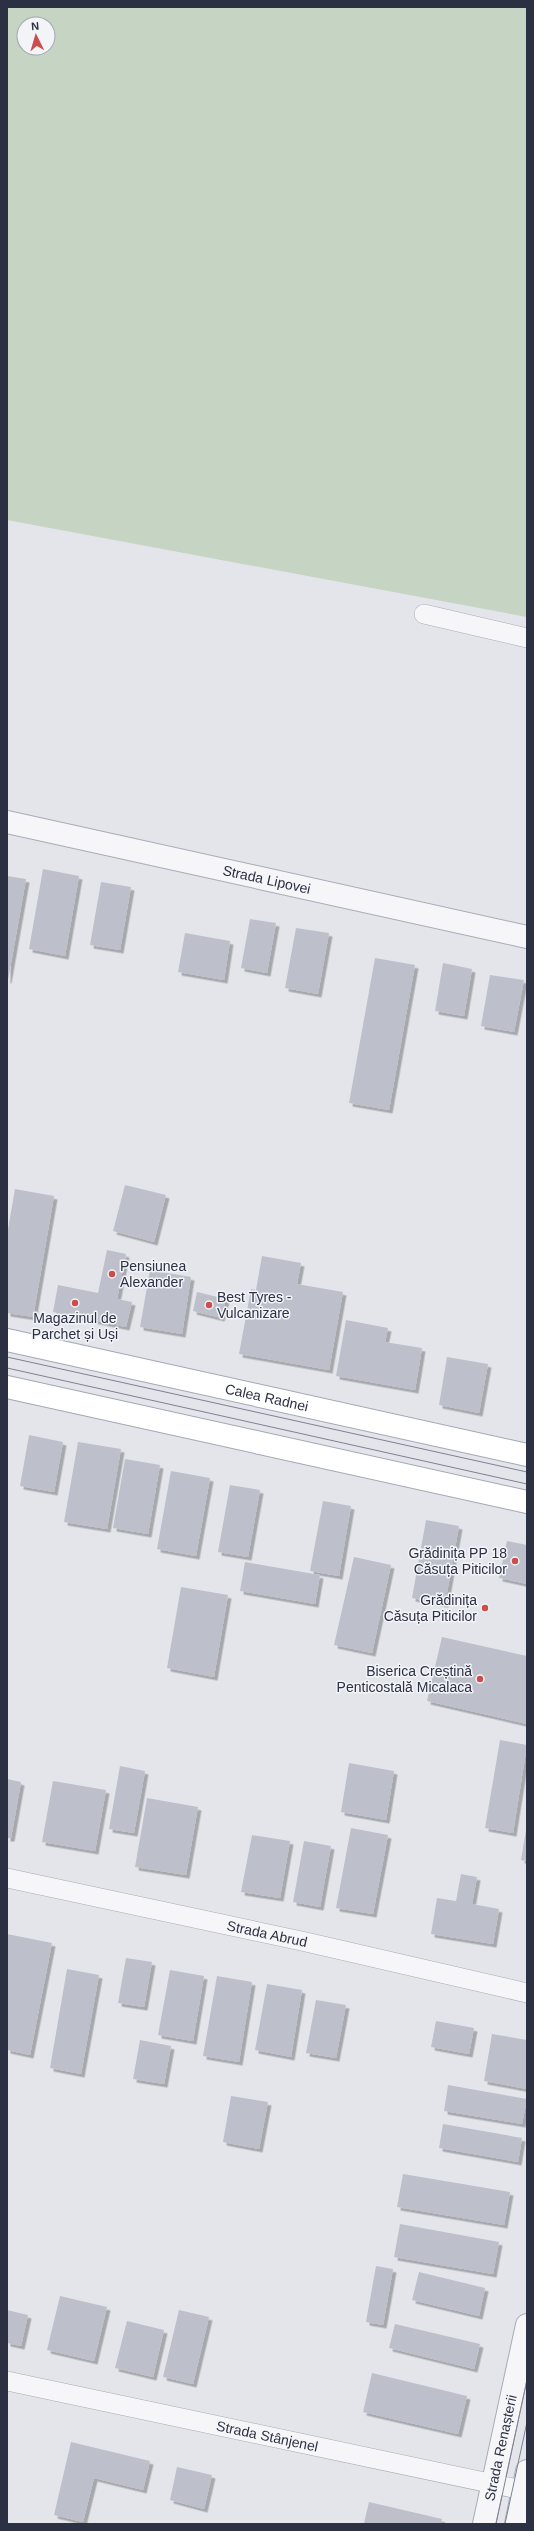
<svg xmlns="http://www.w3.org/2000/svg" width="534" height="2531" font-family="Arial,sans-serif">
  <style>
    .green { fill: #c6d4c4; fill-rule: evenodd }
    .building { fill: #bdc0cb; filter: url(#shadow) }
    .lines { fill: none; stroke-linecap: round; stroke-linejoin: round }
    .minor-casing { stroke: #a8abb5; stroke-width: 20 }
    .tertiary-casing { stroke: #a8abb5; stroke-width: 24 }
    .primary-casing { stroke: #a3a7b6; stroke-width: 24 }
    .minor { stroke: #f6f6f9; stroke-width: 19 }
    .tertiary { stroke: #f6f6f9; stroke-width: 22 }
    .primary { stroke: #fff; stroke-width: 22 }
    .tram { stroke: #7d8294; stroke-width: 1 }
    .poi-dot { fill: #cb4d4d; stroke: #f3f4f8; stroke-width: 1.5 }
    .labels { text-anchor: middle; stroke-width: 3; stroke-linejoin: round; paint-order: stroke }
    .street-label { font-size: 14px; fill: #2b3043; stroke: #f3f4f8 }
    .poi-label { font-size: 14px; fill: #2b3043; stroke: #f3f4f8; text-anchor: end }
  </style>
  <defs>
    <filter id="shadow"><feDropShadow dx="3.5" dy="3.5" stdDeviation="0" flood-color="#0004"/></filter>
  </defs>
  <rect width="100%" height="100%" fill="#e3e5eb"/>
  <!-- green -->
  <path class="green" d="M7,7H527V617L7,520ZM24,24H48V48H24Z"/>
  <!-- building -->
  <path class="building" d="M43,869L79,876L65,956L29,949Z
    M7,876L26,879L8,980H7Z
    M101,882L131,887L120,950L90,945Z
    M250,919L276,923L267,973L241,968Z
    M296,928L329,933L318,994L285,988Z
    M185,933L230,941L224,980L178,972Z
    M375,958L415,965L389,1110L349,1103Z
    M443,963L472,969L464,1016L435,1011Z
    M490,975L524,980L514,1032L481,1026Z
    M125,1185L166,1195L154,1242L113,1231Z
    M15,1189L54,1196L33,1317L7,1313V1235Z
    M107,1250L126,1254L117,1299L132,1302L126,1327L53,1312L58,1285L98,1293Z
    M262,1256L301,1263L297,1284L343,1292L329,1370L239,1354L251,1289L256,1290Z
    M150,1270L191,1277L182,1334L140,1327Z
    M197,1292L226,1299L221,1318L193,1311Z
    M346,1320L388,1328L385,1342L422,1348L415,1390L336,1376Z
    M447,1357L488,1364L479,1413L439,1405Z
    M29,1435L63,1442L54,1492L20,1486Z
    M78,1442L121,1449L107,1529L64,1522Z
    M125,1459L160,1465L148,1534L113,1528Z
    M171,1471L210,1478L196,1556L157,1549Z
    M230,1485L260,1490L248,1557L218,1552Z
    M323,1501L351,1506L339,1576L310,1571Z
    M426,1520L459,1526L445,1604L412,1598Z
    M507,1541L527,1545V1584L499,1578Z
    M354,1557L391,1565L372,1653L334,1645Z
    M245,1562L320,1575L315,1604L240,1591Z
    M181,1587L228,1595L214,1677L167,1668Z
    M442,1637L527,1656V1724L427,1701Z
    M500,1740L527,1745L513,1833L485,1828Z
    M349,1763L394,1771L386,1820L341,1812Z
    M120,1766L145,1771L134,1833L109,1829Z
    M7,1779L21,1782L11,1838H7Z
    M53,1781L106,1790L95,1851L42,1842Z
    M147,1798L198,1807L186,1875L135,1867Z
    M351,1828L388,1835L373,1914L336,1908Z
    M526,1830H527V1861L521,1860Z
    M252,1835L290,1841L280,1898L241,1892Z
    M304,1841L331,1846L320,1907L293,1902Z
    M461,1874L477,1877L472,1904L499,1909L493,1944L431,1934L437,1898L456,1901Z
    M7,1934L52,1943L30,2055L7,2050Z
    M126,1958L152,1962L144,2007L118,2003Z
    M67,1969L99,1975L81,2074L50,2068Z
    M170,1970L204,1976L193,2041L158,2035Z
    M217,1976L252,1982L239,2062L203,2056Z
    M267,1984L302,1990L291,2057L255,2050Z
    M316,2000L346,2005L336,2058L306,2053Z
    M436,2021L474,2028L469,2054L431,2047Z
    M492,2034L527,2040V2089L484,2081Z
    M140,2040L171,2046L164,2084L133,2079Z
    M448,2085L527,2099L522,2124L444,2111Z
    M231,2096L268,2102L259,2149L223,2142Z
    M443,2124L522,2138L518,2162L439,2148Z
    M403,2174L510,2192L504,2225L397,2207Z
    M400,2224L499,2242L493,2274L394,2257Z
    M376,2266L393,2269L383,2325L366,2322Z
    M419,2272L485,2288L479,2316L412,2300Z
    M60,2296L107,2307L94,2361L47,2350Z
    M7,2310L28,2315L21,2346L7,2343Z
    M179,2310L209,2317L193,2384L163,2377Z
    M127,2321L164,2330L153,2377L115,2368Z
    M395,2324L480,2344L474,2369L389,2348Z
    M372,2373L467,2396L458,2434L363,2412Z
    M71,2442L150,2461L143,2490L94,2478L83,2522L54,2515Z
    M177,2467L212,2475L204,2509L170,2500Z
    M369,2502L442,2519L441,2524L364,2523Z"/>
  <g class="lines">
    <!-- minor casing -->
    <g class="minor-casing">
      <g id="minor">
        <path d="M424,614L527,638"/>
        <path id="s1" d="M7,1878L306,1942L527,1993"/>
        <path id="s2" d="M7,2381L527,2491"/>
      </g>
    </g>
    <!-- tertiary casing -->
    <g class="tertiary-casing">
      <g id="tertiary">
        <path id="s3" d="M7,822L527,937"/>
        <path id="s4" d="M484,2524L527,2325"/>
        <path d="M516,2524L527,2471"/>
      </g>
    </g>
    <!-- primary casing -->
    <g class="primary-casing">
      <g id="primary">
        <path id="s5" d="M7,1340L527,1455"/>
        <path d="M7,1387L527,1502"/>
      </g>
    </g>
    <!-- minor -->
    <use href="#minor" class="minor"/>
    <!-- tertiary -->
    <use href="#tertiary" class="tertiary"/>
    <!-- primary -->
    <use href="#primary" class="primary"/>
    <!-- tram -->
    <path class="tram" d="M7,1357L527,1472
      M7,1368L527,1484
      M496,2524L527,2380
      M505,2524L527,2422"/>
  </g>
  <!-- markers -->
  <g class="poi-dot">
    <circle cx="112" cy="1274" r="4"/>
    <circle cx="75" cy="1303" r="4"/>
    <circle cx="209" cy="1305" r="4"/>
    <circle cx="515" cy="1561" r="4"/>
    <circle cx="485" cy="1608" r="4"/>
    <circle cx="480" cy="1679" r="4"/>
  </g>
  <g class="labels">
    <!-- street labels -->
    <g class="street-label">
      <text dy="5" stroke="none"><textPath href="#s3" startOffset="266">Strada Lipovei</textPath></text>
      <text dy="5" stroke="none"><textPath href="#s5" startOffset="266">Calea Radnei</textPath></text>
      <text dy="5" stroke="none"><textPath href="#s1" startOffset="266">Strada Abrud</textPath></text>
      <text dy="5" stroke="none"><textPath href="#s2" startOffset="266">Strada Stânjenel</textPath></text>
      <text dy="5" stroke="none"><textPath href="#s4" startOffset="78">Strada Renașterii</textPath></text>
    </g>
    <!-- poi labels -->
    <g class="poi-label">
      <text x="120" y="1271" text-anchor="start">Pensiunea<tspan x="120" dy="16">Alexander</tspan></text>
      <text x="217" y="1302" text-anchor="start">Best Tyres -<tspan x="217" dy="16">Vulcanizare</tspan></text>
      <text x="75" y="1323" text-anchor="middle">Magazinul de<tspan x="75" dy="16">Parchet și Uși</tspan></text>
      <text x="507" y="1558">Grădinița PP 18<tspan x="507" dy="16">Căsuța Piticilor</tspan></text>
      <text x="477" y="1605">Grădinița<tspan x="477" dy="16">Căsuța Piticilor</tspan></text>
      <text x="472" y="1676">Biserica Creștină<tspan x="472" dy="16">Penticostală Micalaca</tspan></text>
    </g>
  </g>
  <!-- border -->
  <rect width="534" height="2531" fill="none" stroke="#2b3043" stroke-width="16"/>
  <!-- north arrow -->
  <g transform="translate(36 36) rotate(355)"><circle r="19" fill="#f3f4f8" stroke="#a3a6b0"/>
  <path d="M0-3L7 15L0 10L-7 15Z" fill="#cb4d4d"/>
  <text y="-6" font-size="11" font-weight="bold" text-anchor="middle" fill="#2b3043">N</text>
  </g>
</svg>
